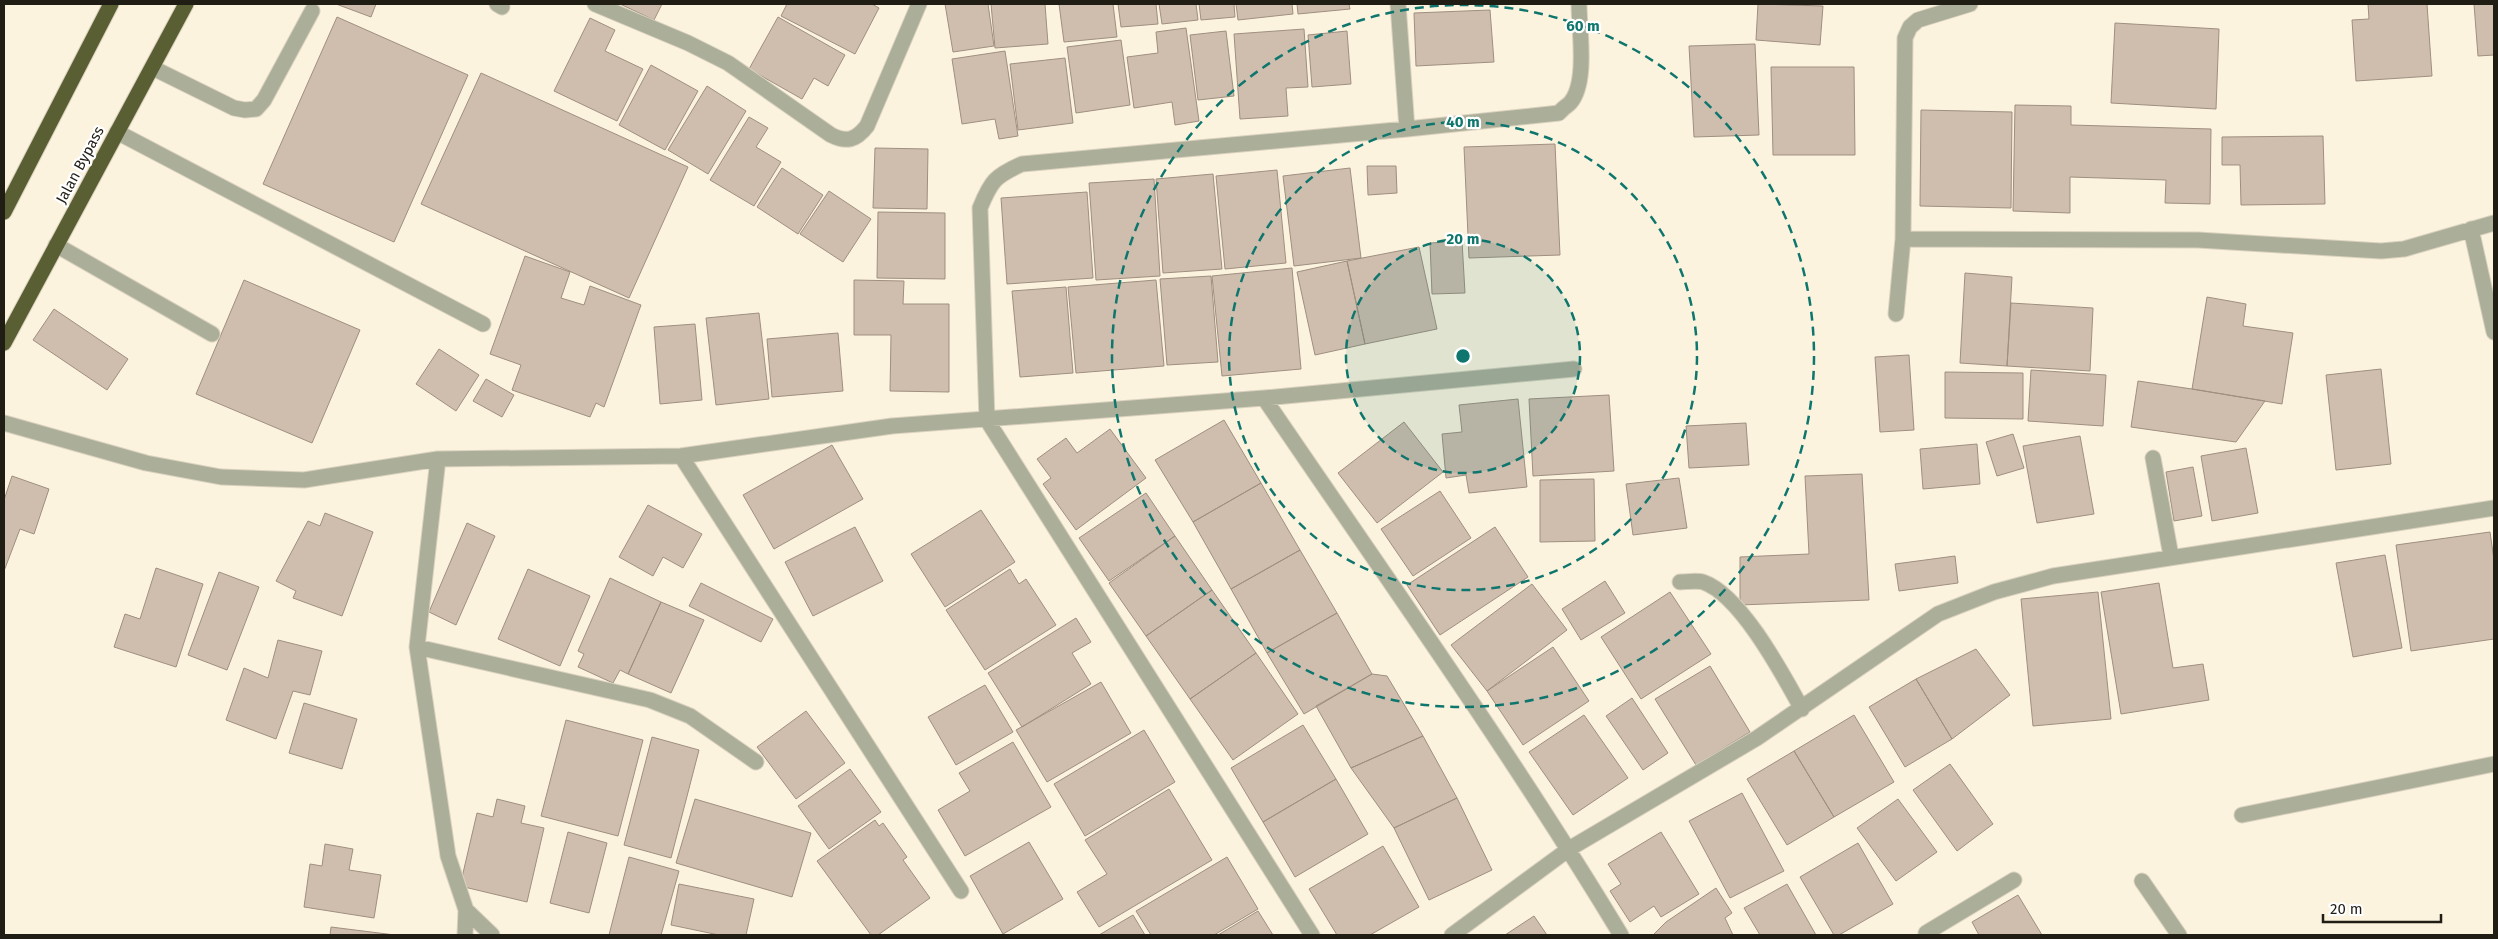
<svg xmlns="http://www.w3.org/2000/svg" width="2498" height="939" font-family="'Fira Sans',sans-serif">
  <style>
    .building { fill: #cfbeae; stroke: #9f8f80 }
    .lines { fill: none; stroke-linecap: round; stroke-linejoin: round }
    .minor-casing { stroke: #d9d1be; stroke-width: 17 }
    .highway-casing { stroke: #d9d1be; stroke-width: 17 }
    .minor { stroke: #abae99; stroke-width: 15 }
    .highway { stroke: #595e33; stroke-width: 15 }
    .ring { fill: none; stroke: #0f766e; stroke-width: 2.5; stroke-dasharray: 9 6 }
    .labels { text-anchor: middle; stroke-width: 4.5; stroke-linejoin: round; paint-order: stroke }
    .street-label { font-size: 15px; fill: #201d15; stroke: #fff }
    .centre { fill: #0f766e; stroke: #fff; stroke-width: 2.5 }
    .ring-label { font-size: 15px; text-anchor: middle; font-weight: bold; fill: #0f766e; stroke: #fff; stroke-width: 4.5; stroke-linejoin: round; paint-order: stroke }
  </style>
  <rect width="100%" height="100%" fill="#fcf3de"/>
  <!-- building -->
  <path class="building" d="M336,4H376L371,17Z
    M620,4H662L654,20Z
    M787,4H872L879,8L855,54L781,16Z
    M945,4H988L994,46L953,52Z
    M991,4H1045L1048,44L995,48Z
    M1059,4H1113L1117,37L1064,42Z
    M1118,4H1156L1158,24L1121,27Z
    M1159,4H1196L1198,20L1162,24Z
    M1199,4H1234L1235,17L1201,20Z
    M1236,4H1292L1293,14L1238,20Z
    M1297,4H1349L1350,9L1298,14Z
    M1758,4L1823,6L1820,45L1756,40Z
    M2368,4H2427L2432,76L2356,81L2352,20L2369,19Z
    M2474,4H2494V55L2478,56Z
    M1490,10L1494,62L1416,66L1414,13Z
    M337,17L468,75L394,242L263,184Z
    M778,17L845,55L828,86L814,78L802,99L749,69Z
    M590,18L615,30L605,51L643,69L617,121L554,91Z
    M2115,23L2219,29L2216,109L2111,103Z
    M1186,28L1199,121L1175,125L1172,102L1134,108L1127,57L1158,53L1156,32Z
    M1304,29L1308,87L1286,88L1288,116L1240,119L1234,34Z
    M1226,31L1234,96L1198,100L1190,35Z
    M1347,31L1351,84L1312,87L1308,35Z
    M1121,40L1130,105L1076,113L1067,47Z
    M1755,44L1759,135L1694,137L1689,46Z
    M1005,51L1018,136L999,139L995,119L962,124L952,59Z
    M1065,58L1073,123L1018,130L1010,64Z
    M651,65L698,91L665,150L619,125Z
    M1771,67H1854L1855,155H1773Z
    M481,73L688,167L629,298L421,204Z
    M707,86L746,111L708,174L668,150Z
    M2015,105L2071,106V125L2211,129L2210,204L2165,203L2166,180L2070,177V213L2013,211Z
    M1921,110L2012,112L2011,208L1920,206Z
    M749,117L768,128L756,147L781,162L754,206L710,180Z
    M2323,136L2325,204L2241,205L2240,165H2222V137Z
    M1555,144L1560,255L1469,258L1464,147Z
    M875,148L928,149L927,209L873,208Z
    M1367,166H1396L1397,193L1368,195Z
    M782,168L823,195L798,234L757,207Z
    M1350,168L1361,258L1294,266L1283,176Z
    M1277,170L1286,263L1225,269L1216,176Z
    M1213,174L1222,269L1163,273L1156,179Z
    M1154,179L1160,276L1096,280L1089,183Z
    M829,191L871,219L843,262L800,234Z
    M1087,192L1093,278L1007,284L1001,198Z
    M878,212L945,213V279L877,278Z
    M1462,241L1465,293L1432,294L1430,243Z
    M1419,247L1437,329L1365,344L1347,261Z
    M525,256L570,272L561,298L584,305L590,286L641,305L604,407L596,403L590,417L512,390L521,365L490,354Z
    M1347,261L1365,344L1315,355L1297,272Z
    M1292,268L1301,369L1222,376L1212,276Z
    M1965,273L2012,277L2007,366L1960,363Z
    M1211,276L1218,362L1167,365L1160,279Z
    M244,280L360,330L312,443L196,394Z
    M854,280L904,281L903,304H949V392L890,391L891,335H854Z
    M1156,280L1164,366L1076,373L1068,287Z
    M1066,287L1073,373L1020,377L1012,291Z
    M2207,297L2246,304L2243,326L2293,333L2282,404L2192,389Z
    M2011,303L2093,308L2090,371L2007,366Z
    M54,309L128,359L107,390L33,340Z
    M759,313L769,399L716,405L706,318Z
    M695,324L702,400L660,404L654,327Z
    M838,333L843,391L772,397L767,339Z
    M439,349L479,375L456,411L416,384Z
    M1909,355L1914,430L1880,432L1875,357Z
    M2381,369L2391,464L2336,470L2326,375Z
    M2031,370L2106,375L2103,426L2028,421Z
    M1945,372L2023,373V419L1945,418Z
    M486,379L514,395L502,417L473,401Z
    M2138,381L2192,389L2265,401L2236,442L2131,427Z
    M1609,395L1614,471L1533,476L1529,399Z
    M1518,399L1527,487L1469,493L1466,475L1446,478L1442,434L1462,432L1459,405Z
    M1224,420L1261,483L1193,522L1155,460Z
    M1404,422L1443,472L1377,523L1338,473Z
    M1746,423L1749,465L1689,468L1686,426Z
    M1110,429L1146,478L1076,530L1043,484L1051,478L1037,459L1066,438L1077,453Z
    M2013,434L2024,468L1997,476L1986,442Z
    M2080,436L2094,514L2037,523L2023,446Z
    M1977,444L1980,484L1923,489L1920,449Z
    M832,445L863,499L774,549L743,495Z
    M2246,448L2258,513L2212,521L2201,456Z
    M2193,467L2202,516L2174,521L2166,472Z
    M1862,474L1869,600L1740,605V557L1809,554L1805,476Z
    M12,476L49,489L34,534L20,529L4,571V500Z
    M1679,478L1687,528L1633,535L1626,484Z
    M1594,479L1595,541L1540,542V480Z
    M1261,483L1300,550L1231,589L1193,522Z
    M1440,491L1471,538L1413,576L1381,529Z
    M1146,493L1175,536L1109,581L1079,538Z
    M648,505L702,534L683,568L663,557L653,576L619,557Z
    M981,510L1015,562L945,607L911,554Z
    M325,513L373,532L342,616L293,598L296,591L276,581L308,521L320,526Z
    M467,523L495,536L456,625L429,612Z
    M855,527L883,581L813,616L785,562Z
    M1495,527L1528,577L1440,635L1407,585Z
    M2490,532L2494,560V639L2411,651L2396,545Z
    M1175,536L1212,590L1146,636L1109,583Z
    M1300,550L1337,613L1267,653L1231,589Z
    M2385,555L2402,648L2353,657L2336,563Z
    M1955,556L1958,583L1899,591L1895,564Z
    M156,568L203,584L176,667L114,647L125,614L140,619Z
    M528,569L590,596L560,666L498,639Z
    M1010,569L1019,584L1026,579L1056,625L985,670L946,610Z
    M219,572L259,587L227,670L188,655Z
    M610,578L661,602L628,674L620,670L613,683L578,667L584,654L578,651Z
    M1605,581L1625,613L1581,640L1562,609Z
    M701,583L773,619L761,642L689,606Z
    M2159,583L2173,668L2203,664L2209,700L2121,714L2101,592Z
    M1532,584L1567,630L1487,691L1451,645Z
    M1212,590L1256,653L1190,699L1146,636Z
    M1670,592L1711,654L1641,699L1601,637Z
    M2098,592L2111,719L2033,726L2021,599Z
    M661,602L704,620L671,693L628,674Z
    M1337,613L1372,674L1304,714L1267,653Z
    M1076,618L1091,642L1072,653L1091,684L1022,727L988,673Z
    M278,640L322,651L310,695L293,691L276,739L226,720L244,668L268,678Z
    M1553,647L1589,701L1523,745L1487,691Z
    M1976,649L2010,695L1952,739L1916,679Z
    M1256,653L1298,714L1233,760L1190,699Z
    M1710,666L1750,732L1696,765L1655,699Z
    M1372,674L1387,676L1423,736L1351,768L1316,706Z
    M1916,679L1952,739L1905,767L1869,707Z
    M1101,682L1131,733L1047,782L1016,730Z
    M985,685L1013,732L956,765L928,717Z
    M1632,698L1668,753L1643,770L1606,716Z
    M304,703L357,719L342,769L289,753Z
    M806,711L845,763L796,799L757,747Z
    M1584,715L1628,778L1573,815L1529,752Z
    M1854,715L1894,782L1834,817L1794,751Z
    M566,720L643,740L618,836L541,816Z
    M1303,725L1336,779L1263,822L1231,768Z
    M1144,730L1175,782L1085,836L1054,784Z
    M1423,736L1457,798L1394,828L1351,768Z
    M652,737L699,750L671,858L624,845Z
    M1013,742L1051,807L965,856L938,810L970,791L959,773Z
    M1794,751L1834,817L1787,845L1747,779Z
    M1950,764L1993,824L1957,851L1913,790Z
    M850,769L881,812L829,849L798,806Z
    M1336,779L1368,834L1295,877L1263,822Z
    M1169,789L1212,860L1099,927L1077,892L1107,874L1085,840Z
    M1742,793L1784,871L1730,898L1689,821Z
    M1457,798L1492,870L1429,900L1394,828Z
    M497,799L525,806L521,823L544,828L527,902L460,886L477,813L493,817Z
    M695,799L811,833L792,897L676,863Z
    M1898,799L1937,852L1896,881L1857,828Z
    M875,820L879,826L883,823L907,857L903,860L930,898L878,935H871L817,861Z
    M568,832L607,843L589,913L550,903Z
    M1661,832L1699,894L1661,917L1654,906L1630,922L1610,891L1621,884L1608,864Z
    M1029,842L1063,899L1003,934L970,876Z
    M1858,843L1893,904L1839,935H1834L1800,877Z
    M325,844L353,849L349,870L381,875L374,918L304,907L310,864L322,866Z
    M1383,846L1419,907L1370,935H1337L1309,889Z
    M629,857L679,871L661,935H609Z
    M1227,857L1258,909L1214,935H1151L1136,911Z
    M679,884L754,899L746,935H719L671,925Z
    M1787,884L1816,935H1760L1744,908Z
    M1716,888L1732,913L1725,918L1733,935H1653L1666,922Z
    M2018,895L2042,935H1979L1972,922Z
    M1258,911L1273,935H1218Z
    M1133,915L1145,935H1099Z
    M1534,916L1547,935H1505Z
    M331,927L395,935H330Z"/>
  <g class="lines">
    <!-- minor casing -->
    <g class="minor-casing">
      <path id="minor" d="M497,4L502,7
        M595,4L688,43L728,63L831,135C847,143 856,140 867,126L919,4
        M1398,4L1407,129
        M153,68L234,108L245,110L256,109L264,100L312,11
        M117,132L483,324
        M2471,229L2494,332
        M1903,239L2198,240L2381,251L2404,249L2494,223
        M56,245L212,334
        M1896,314L1903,239L1905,38L1910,27L1918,20L1970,4
        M1264,398C1385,576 1510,751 1621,935
        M4,423L146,463L221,477L304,480L438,459L681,456L892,426L1264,398L1574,369
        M681,456L961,891
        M2153,458L2171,556
        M438,459L417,647L448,856L466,910L492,935
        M1680,582C1686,582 1697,580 1703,582C1741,595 1783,675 1802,709
        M417,647L650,700L690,716L756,762
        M2242,815L2494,764
        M2142,881L2179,935
        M1926,933L2014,880
        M465,935L466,910
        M1312,935L987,420L980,208C991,181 995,176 1022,164L1407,129L1559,113C1562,109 1567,106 1570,103C1588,83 1579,30 1579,4
        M1452,935L1569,849L1757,738L1938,614L1994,592L2053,576L2494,508"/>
    </g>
    <!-- highway casing -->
    <g class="highway-casing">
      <path id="highway" d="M4,212L111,4
        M4,343L186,4"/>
    </g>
    <!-- minor -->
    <use href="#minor" class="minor"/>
    <!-- highway -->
    <use href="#highway" class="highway"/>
  </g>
  <!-- distance rings -->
  <circle cx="1463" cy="356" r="117" fill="#0f766e" fill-opacity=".12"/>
  <g class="ring">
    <circle cx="1463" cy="356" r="117"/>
    <circle cx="1463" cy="356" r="234"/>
    <circle cx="1463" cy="356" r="351"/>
  </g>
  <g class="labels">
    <!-- street labels -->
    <g class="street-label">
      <text transform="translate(80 165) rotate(-62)" y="5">Jalan Bypass</text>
    </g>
  </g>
  <circle cx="1463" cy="356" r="8" class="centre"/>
  <g class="ring-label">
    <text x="1583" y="31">60 m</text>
    <text x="1463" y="127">40 m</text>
    <text x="1463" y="244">20 m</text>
  </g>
  <!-- border -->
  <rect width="2498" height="939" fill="none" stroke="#201d15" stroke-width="10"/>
  <!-- scale -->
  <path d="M2323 914v8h118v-8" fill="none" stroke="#201d15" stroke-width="2.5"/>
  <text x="2330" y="914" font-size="15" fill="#201d15" stroke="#ffffff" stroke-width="4" paint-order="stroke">20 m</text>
</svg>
